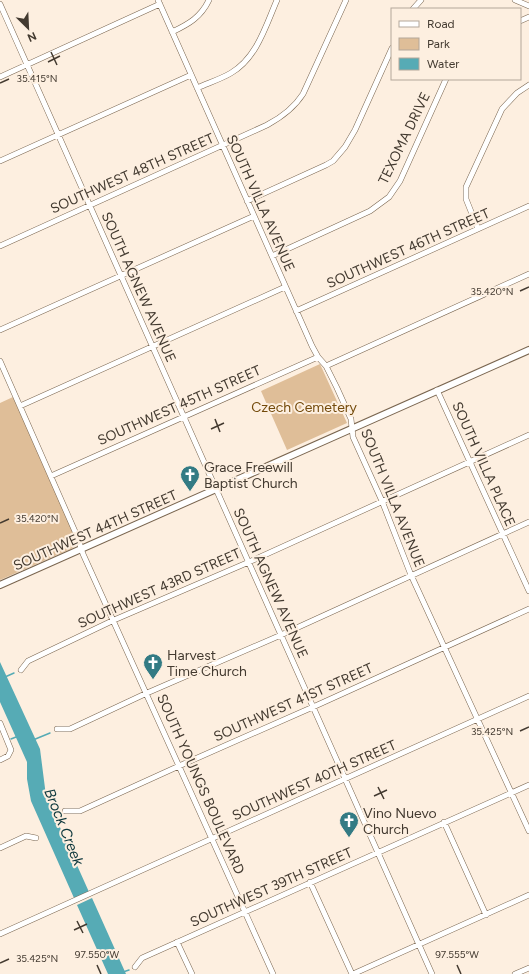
<svg xmlns="http://www.w3.org/2000/svg" width="529" height="974" font-family="Figtree,sans-serif">
  <style>
    .green { fill: #dfbe98 }
    .water { fill: #56abb5 }
    .lines { fill: none; stroke-linecap: round; stroke-linejoin: round }
    .stream { stroke: #56abb5; stroke-width: 1.5 }
    .minor-casing { stroke: #79654f; stroke-width: 6 }
    .major-casing { stroke: #79654f; stroke-width: 8 }
    .minor { stroke: #fff; stroke-width: 5 }
    .major { stroke: #fff; stroke-width: 6 }
    .ticks { fill: none; stroke: #433a30; stroke-width: 1.5 }
    .labels { text-anchor: middle; stroke-width: 4; stroke-linejoin: round; paint-order: stroke }
    .street-label { font-size: 14px; fill: #433a30; stroke: #fdefe0 }
    .park-label { font-size: 14px; fill: #734a0b; stroke: #fdefe0 }
    .poi-label { font-size: 14px; fill: #433a30; stroke: #fdefe0; text-anchor: start }
    .water-label { font-size: 15px; font-style: italic; fill: #0d373c; stroke: #fdefe0 }
    .ticks-label { font-size: 10px; text-anchor: middle; fill: #433a30; stroke: #fdefe0; stroke-width: 4; stroke-linejoin: round; paint-order: stroke }
  </style>
  <rect width="100%" height="100%" fill="#fdefe0"/>
  <!-- green -->
  <path class="green" d="M320,364L347,423L287,450L261,391Z
    M13,397L76,539L75,546L73,548L0,580V403Z"/>
  <!-- water -->
  <path class="water" d="M0,662L40,749L46,796L89,892L74,898L31,801L27,779V762L0,702Z
    M92,898L126,974H108L77,905Z"/>
  <g class="lines">
    <!-- stream -->
    <path class="stream" d="M5,677L14,673
      M11,739L16,737
      M33,740L50,733
      M123,972L129,970"/>
    <!-- minor casing -->
    <g class="minor-casing">
      <path id="minor" d="M158,0L312,346L318,357L326,366L337,388L351,419L353,437L382,501L411,575L529,831
        M515,0L529,6
        M0,4L432,974
        M413,9L421,0
        M520,21L529,17
        M172,32C189,24 201,17 209,0
        M0,77L160,4
        M197,88C208,83 221,79 231,73C257,58 266,25 277,0
        M0,161L191,75
        M247,201L326,165L333,161L345,147L355,130L392,48
        M478,229L466,199V187L502,109L517,93L529,85
        M0,246L267,125C282,117 294,108 303,94L346,0
        M272,256L370,211L389,197L400,181L446,79
        M296,311L529,206
        M0,330L254,216
        M0,361L77,536L83,554L273,974
        M326,366L529,274
        M437,390L529,591
        M20,406L285,287
        M51,476L318,357
        M21,670L28,661L114,620L249,562L529,435
        M0,723L11,750L8,756L0,760
        M57,729H70L147,693L281,635L529,522
        M65,811H80L179,766L313,707L529,609
        M444,822L486,915
        M0,848L26,836L36,838
        M310,882L352,974
        M0,934L529,696
        M177,942L192,974
        M135,967L142,958L529,785
        M353,974L529,895
        M515,974L529,968"/>
    </g>
    <!-- major casing -->
    <g class="major-casing">
      <path id="major" d="M0,585L529,350"/>
    </g>
    <!-- minor -->
    <use href="#minor" class="minor"/>
    <!-- major -->
    <use href="#major" class="major"/>
  </g>
  <!-- ticks -->
  <path class="ticks" d="M51,52L57,65M48,62L60,56M0,83L9,79M520,291L529,287M215,419L220,432M211,429L224,423M0,523L9,519M520,731L529,727M378,787L384,799M374,796L387,790M77,921L83,933M74,930L87,924M0,963L9,959M97,965L101,974M457,965L461,974"/>
  <!-- icons -->
  <defs>
    <g id="church-pin" transform="scale(1)"><path d="M0 17L-7.5 6A9.5 9.5 0 1 1 7.5 6Z" fill="#337b84" stroke="#fdefe0"/><path d="M-1.2-6h2.4v3.5h3.3v2.4h-3.3V6h-2.4V-.1h-3.3v-2.4h3.3Z" fill="#fff"/></g>
  </defs>
  <g fill-rule="evenodd">
    <use href="#church-pin" x="190" y="475"/>
    <use href="#church-pin" x="153" y="663"/>
    <use href="#church-pin" x="349" y="821"/>
  </g>
  <g class="labels">
    <!-- street labels -->
    <g class="street-label">
      <text transform="translate(404 138) rotate(-64)" y="5">TEXOMA DRIVE</text>
      <text transform="translate(132 173) rotate(-24)" y="5">SOUTHWEST 48TH STREET</text>
      <text transform="translate(261 203) rotate(66)" y="5">SOUTH VILLA AVENUE</text>
      <text transform="translate(408 248) rotate(-24)" y="5">SOUTHWEST 46TH STREET</text>
      <text transform="translate(139 287) rotate(66)" y="5">SOUTH AGNEW AVENUE</text>
      <text transform="translate(179 405) rotate(-24)" y="5">SOUTHWEST 45TH STREET</text>
      <text transform="translate(484 464) rotate(66)" y="5">SOUTH VILLA PLACE</text>
      <text transform="translate(393 498) rotate(68)" y="5">SOUTH VILLA AVENUE</text>
      <text transform="translate(95 530) rotate(-24)" y="5">SOUTHWEST 44TH STREET</text>
      <text transform="translate(271 583) rotate(66)" y="5">SOUTH AGNEW AVENUE</text>
      <text transform="translate(159 588) rotate(-24)" y="5">SOUTHWEST 43RD STREET</text>
      <text transform="translate(293 702) rotate(-24)" y="5">SOUTHWEST 41ST STREET</text>
      <text transform="translate(314 780) rotate(-24)" y="5">SOUTHWEST 40TH STREET</text>
      <text transform="translate(201 784) rotate(66)" y="5">SOUTH YOUNGS BOULEVARD</text>
      <text transform="translate(271 887) rotate(-24)" y="5">SOUTHWEST 39TH STREET</text>
    </g>
    <!-- park labels -->
    <g class="park-label">
      <text x="304" y="412">Czech Cemetery</text>
    </g>
    <!-- poi labels -->
    <g class="poi-label">
      <text x="204" y="472">Grace Freewill<tspan x="204" dy="16">Baptist Church</tspan></text>
      <text x="167" y="660">Harvest<tspan x="167" dy="16">Time Church</tspan></text>
      <text x="363" y="818">Vino Nuevo<tspan x="363" dy="16">Church</tspan></text>
    </g>
    <!-- water labels -->
    <g class="water-label">
      <text transform="translate(64 827) rotate(68)" y="5">Brock Creek</text>
    </g>
  </g>
  <g class="ticks-label">
    <text x="37" y="82">35.415°N</text>
    <text x="492" y="295">35.420°N</text>
    <text x="37" y="522">35.420°N</text>
    <text x="492" y="735">35.425°N</text>
    <text x="97" y="958">97.550°W</text>
    <text x="457" y="958">97.555°W</text>
    <text x="37" y="962">35.425°N</text>
  </g>
  <!-- legend -->
  <rect x="391" y="8" width="130" height="72" fill="#fdefe0" stroke="#b3a79a"/>
  <rect x="399" y="21" width="20" height="6" fill="#ffffff" stroke="#b3a79a"/>
  <text x="427" y="28" font-size="12" fill="#433a30">Road</text>
  <rect x="399" y="38" width="20" height="12" fill="#dfbe98" stroke="#b3a79a"/>
  <text x="427" y="48" font-size="12" fill="#433a30">Park</text>
  <rect x="399" y="58" width="20" height="12" fill="#56abb5" stroke="#b3a79a"/>
  <text x="427" y="68" font-size="12" fill="#433a30">Water</text>
  <!-- north arrow -->
  <g transform="translate(28 28) rotate(156)" stroke="#fdefe0" stroke-width="3" paint-order="stroke">
  <path d="M0-3L7 15L0 10L-7 15Z" fill="#433a30"/>
  <text y="-6" font-size="11" font-weight="bold" text-anchor="middle" fill="#433a30">N</text>
  </g>
</svg>
